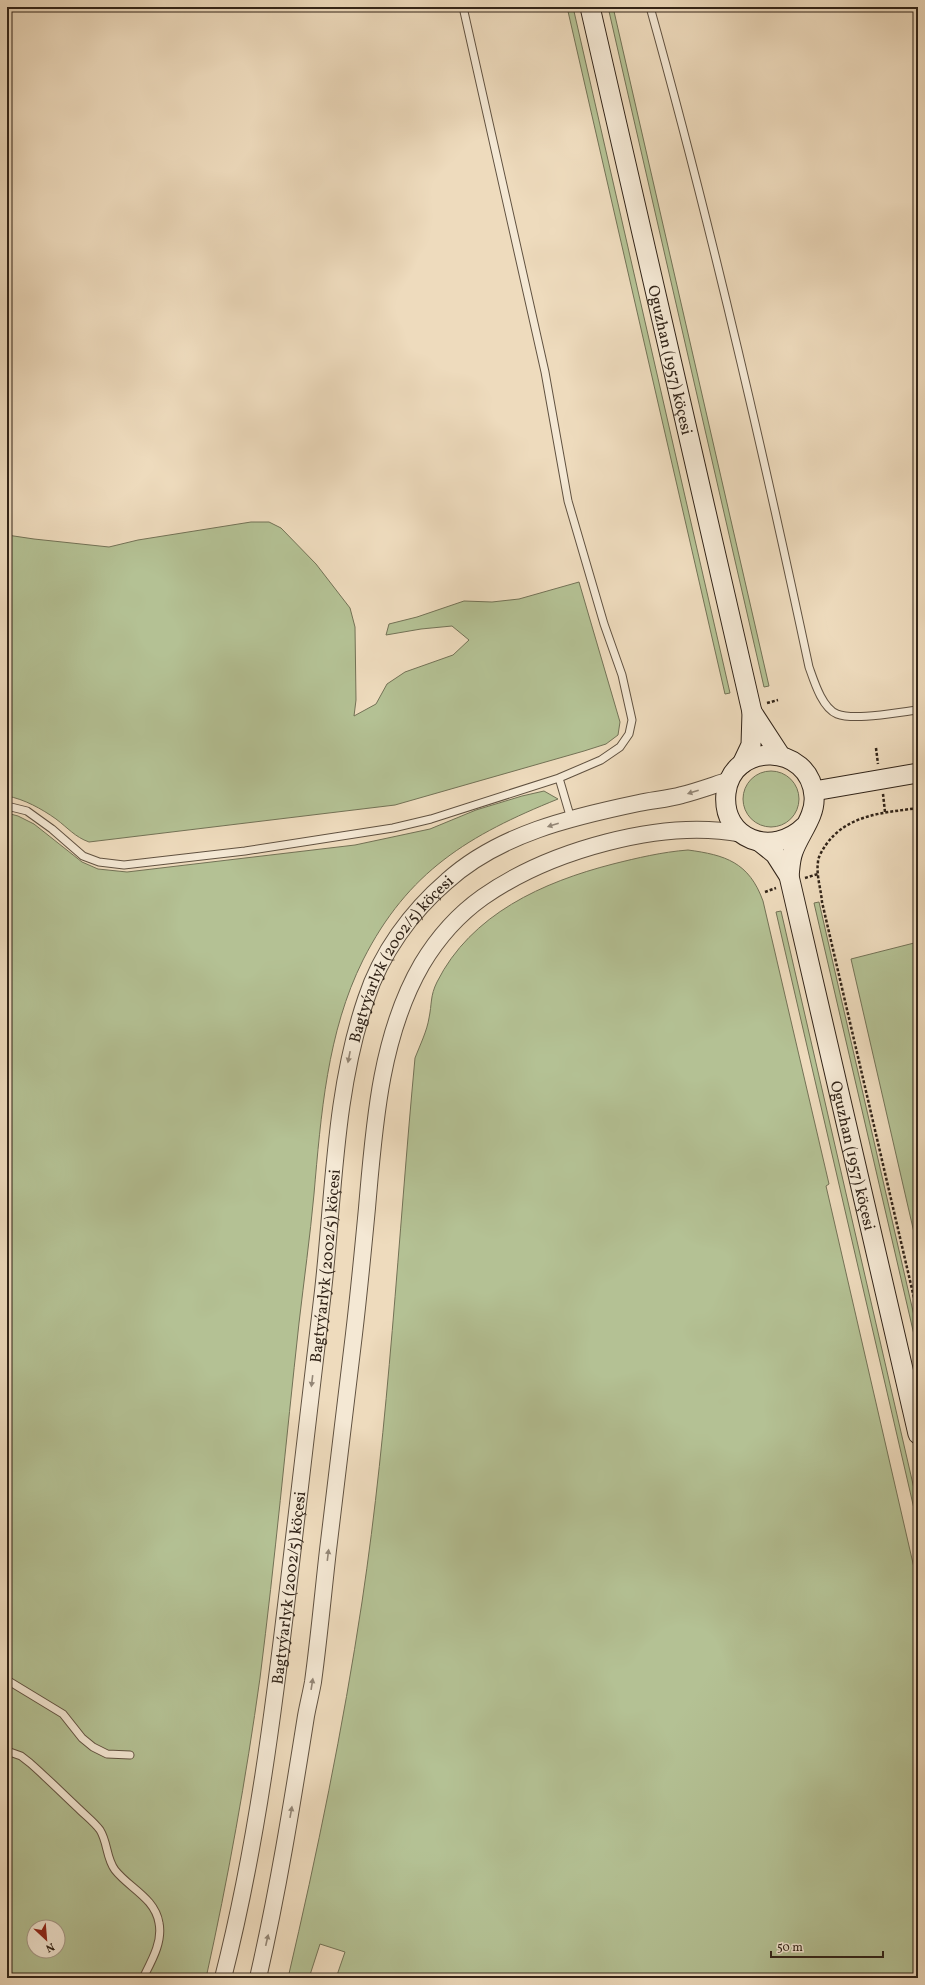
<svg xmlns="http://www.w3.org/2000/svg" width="925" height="1985" font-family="Vollkorn,serif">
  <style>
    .green { fill: #b4c194; stroke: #737256; fill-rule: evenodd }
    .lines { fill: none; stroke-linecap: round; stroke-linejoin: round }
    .service-casing { stroke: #615241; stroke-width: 9 }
    .tertiary-casing { stroke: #615241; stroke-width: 18 }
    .secondary-casing { stroke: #322418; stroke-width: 21 }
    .path { stroke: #322418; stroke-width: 2.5; stroke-dasharray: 3 2; stroke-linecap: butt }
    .service { stroke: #f4e8d4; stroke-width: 7 }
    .tertiary { stroke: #f4e8d4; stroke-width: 16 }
    .secondary { stroke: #f4e8d4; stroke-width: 19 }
    .oneway { fill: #938676 }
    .labels { text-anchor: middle; stroke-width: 3.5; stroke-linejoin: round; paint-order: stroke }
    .street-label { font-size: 16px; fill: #322418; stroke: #f4e8d4 }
  </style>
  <rect width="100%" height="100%" fill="#eedbbd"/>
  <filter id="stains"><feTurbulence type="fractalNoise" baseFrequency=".005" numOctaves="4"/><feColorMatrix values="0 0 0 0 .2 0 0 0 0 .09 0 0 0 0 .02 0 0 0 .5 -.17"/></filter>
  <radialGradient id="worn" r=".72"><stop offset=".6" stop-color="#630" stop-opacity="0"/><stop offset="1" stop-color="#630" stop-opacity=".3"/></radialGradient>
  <!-- green -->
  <path class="green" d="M567,7H573L730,693L725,694Z
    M608,7H613L769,686L764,687Z
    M251,522H269L281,528L316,564L350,608L355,627L356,700L354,716L376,704L387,684L405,672L453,655L469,640L452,626L421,629L386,635L389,624L417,617L464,601L492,602L519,599L579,582L620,722L618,735L606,744L584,751L395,805L89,842C75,837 68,828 56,819C42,809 24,799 7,796V535L34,539L109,547L138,540Z
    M743 799a28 28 0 1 1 56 0a28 28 0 1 1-56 0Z
    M544,791L558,799C469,835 408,871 363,960C327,1032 321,1115 314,1194C310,1237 304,1280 299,1323C286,1441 275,1560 260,1678C246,1778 228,1879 206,1978H7V813L18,816L34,824L82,862L98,869L127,872L355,845L430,829L476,810L522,796ZM34,1927H58V1951H34Z
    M688,850C725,855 749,862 763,901L829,1184L826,1186L918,1585V1978H336L345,1952L320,1944L309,1978H288C317,1854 343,1728 362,1602C389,1422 398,1239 415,1058C420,1045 427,1031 429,1018C432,1004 430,996 437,982C471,914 543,882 613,864C637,858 662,852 688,850Z
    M819,902L918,1333V1352L814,903Z
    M781,911L918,1506V1526L776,912Z
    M918,942V1250L851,959Z"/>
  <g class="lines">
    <!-- service casing -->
    <g class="service-casing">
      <path id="service" d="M463,7L545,372L568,501L604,624L622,675L632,720L629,734L620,747L601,760L559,778L571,819
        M650,7C711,225 762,446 809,667C814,681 822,708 837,714C855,721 898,712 918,710
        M7,806L27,811L52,829L83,856L99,862L124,865L245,851L393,828L431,819L559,778
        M7,1680L63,1714L82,1738L93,1747L107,1754L130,1755
        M7,1751L21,1756L30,1763C47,1778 62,1793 79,1809C86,1816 94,1822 100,1830C108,1843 106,1858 115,1870C129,1888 155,1898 159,1923C163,1942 151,1962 143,1978"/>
    </g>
    <!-- tertiary casing -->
    <g class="tertiary-casing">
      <g id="tertiary">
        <path id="s1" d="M223,1978C257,1845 274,1708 290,1572C301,1478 312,1385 323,1291C334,1194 334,1093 366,999C381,953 411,912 447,881C499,834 572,817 639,803C653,800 668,799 682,795C698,791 714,785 730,780"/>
        <path d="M258,1978C278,1891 292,1804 306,1716C308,1705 311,1693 313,1682C319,1638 323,1594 328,1550C336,1478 345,1406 354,1334C359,1292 363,1250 367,1208C374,1127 380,1036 422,964C437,939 459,914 483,897C549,851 662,818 742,834"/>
      </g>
    </g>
    <!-- secondary casing -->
    <g class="secondary-casing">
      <g id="secondary">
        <path id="s2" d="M590,7L752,712"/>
        <path d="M742,764L751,745L752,712L780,755"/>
        <path d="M814,791L918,773"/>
        <path id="s3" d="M760,842L775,854L789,876L918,1434"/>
        <path d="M789,876C790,869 790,860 793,852C799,834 816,816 814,796C810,743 732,741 726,793C721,840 773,858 805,826"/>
      </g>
    </g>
    <!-- path -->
    <path class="path" d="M767,703L778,700
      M876,748L878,764
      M883,794L885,812
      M918,808C883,813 847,814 825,846C822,851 818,857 818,862C816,875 821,889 822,902L918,1315
      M805,878L818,874
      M765,892L776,888"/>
    <!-- service -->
    <use href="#service" class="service"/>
    <!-- tertiary -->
    <use href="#tertiary" class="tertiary"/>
    <!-- secondary -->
    <use href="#secondary" class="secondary"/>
  </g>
  <!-- one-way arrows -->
  <defs><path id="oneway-solid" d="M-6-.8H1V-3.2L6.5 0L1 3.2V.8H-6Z"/></defs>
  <g class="oneway">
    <use href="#oneway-solid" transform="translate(693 792) rotate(162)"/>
    <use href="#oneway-solid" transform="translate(553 825) rotate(163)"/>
    <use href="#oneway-solid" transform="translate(349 1057) rotate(101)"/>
    <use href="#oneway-solid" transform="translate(312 1381) rotate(97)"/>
    <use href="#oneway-solid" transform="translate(328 1555) rotate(-83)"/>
    <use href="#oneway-solid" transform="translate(312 1684) rotate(-81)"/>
    <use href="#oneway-solid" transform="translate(291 1812) rotate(-80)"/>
    <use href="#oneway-solid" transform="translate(267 1940) rotate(-77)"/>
  </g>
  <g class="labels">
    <!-- street labels -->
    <g class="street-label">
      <text dy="6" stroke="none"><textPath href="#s2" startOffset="362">Oguzhan (1957) köçesi</textPath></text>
      <text dy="6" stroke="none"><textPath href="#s1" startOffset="1043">Bagtyýarlyk (2002/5) köçesi</textPath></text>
      <text dy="6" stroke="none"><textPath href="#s3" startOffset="332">Oguzhan (1957) köçesi</textPath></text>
      <text dy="6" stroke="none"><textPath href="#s1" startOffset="720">Bagtyýarlyk (2002/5) köçesi</textPath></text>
      <text dy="6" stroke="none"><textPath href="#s1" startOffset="396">Bagtyýarlyk (2002/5) köçesi</textPath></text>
    </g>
  </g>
  <!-- margin -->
  <rect width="925" height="1985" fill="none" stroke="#eedbbd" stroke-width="24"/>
  <rect x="8" y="8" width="909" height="1969" fill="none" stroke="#322418" stroke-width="2"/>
  <rect x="12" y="12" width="901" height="1961" fill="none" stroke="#322418"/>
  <!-- north arrow -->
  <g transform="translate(46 1939) rotate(154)"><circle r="19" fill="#f4e8d4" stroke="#a69a89"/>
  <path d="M0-3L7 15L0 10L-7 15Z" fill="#8f2418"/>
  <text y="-6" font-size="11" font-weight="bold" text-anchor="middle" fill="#322418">N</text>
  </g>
  <!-- scale -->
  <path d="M771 1951v6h112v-6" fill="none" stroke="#322418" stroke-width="2"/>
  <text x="777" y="1951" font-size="12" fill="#322418" stroke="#f4e8d4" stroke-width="3" paint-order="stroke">50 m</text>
  <rect width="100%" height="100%" filter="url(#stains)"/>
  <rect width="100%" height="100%" fill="url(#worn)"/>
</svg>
